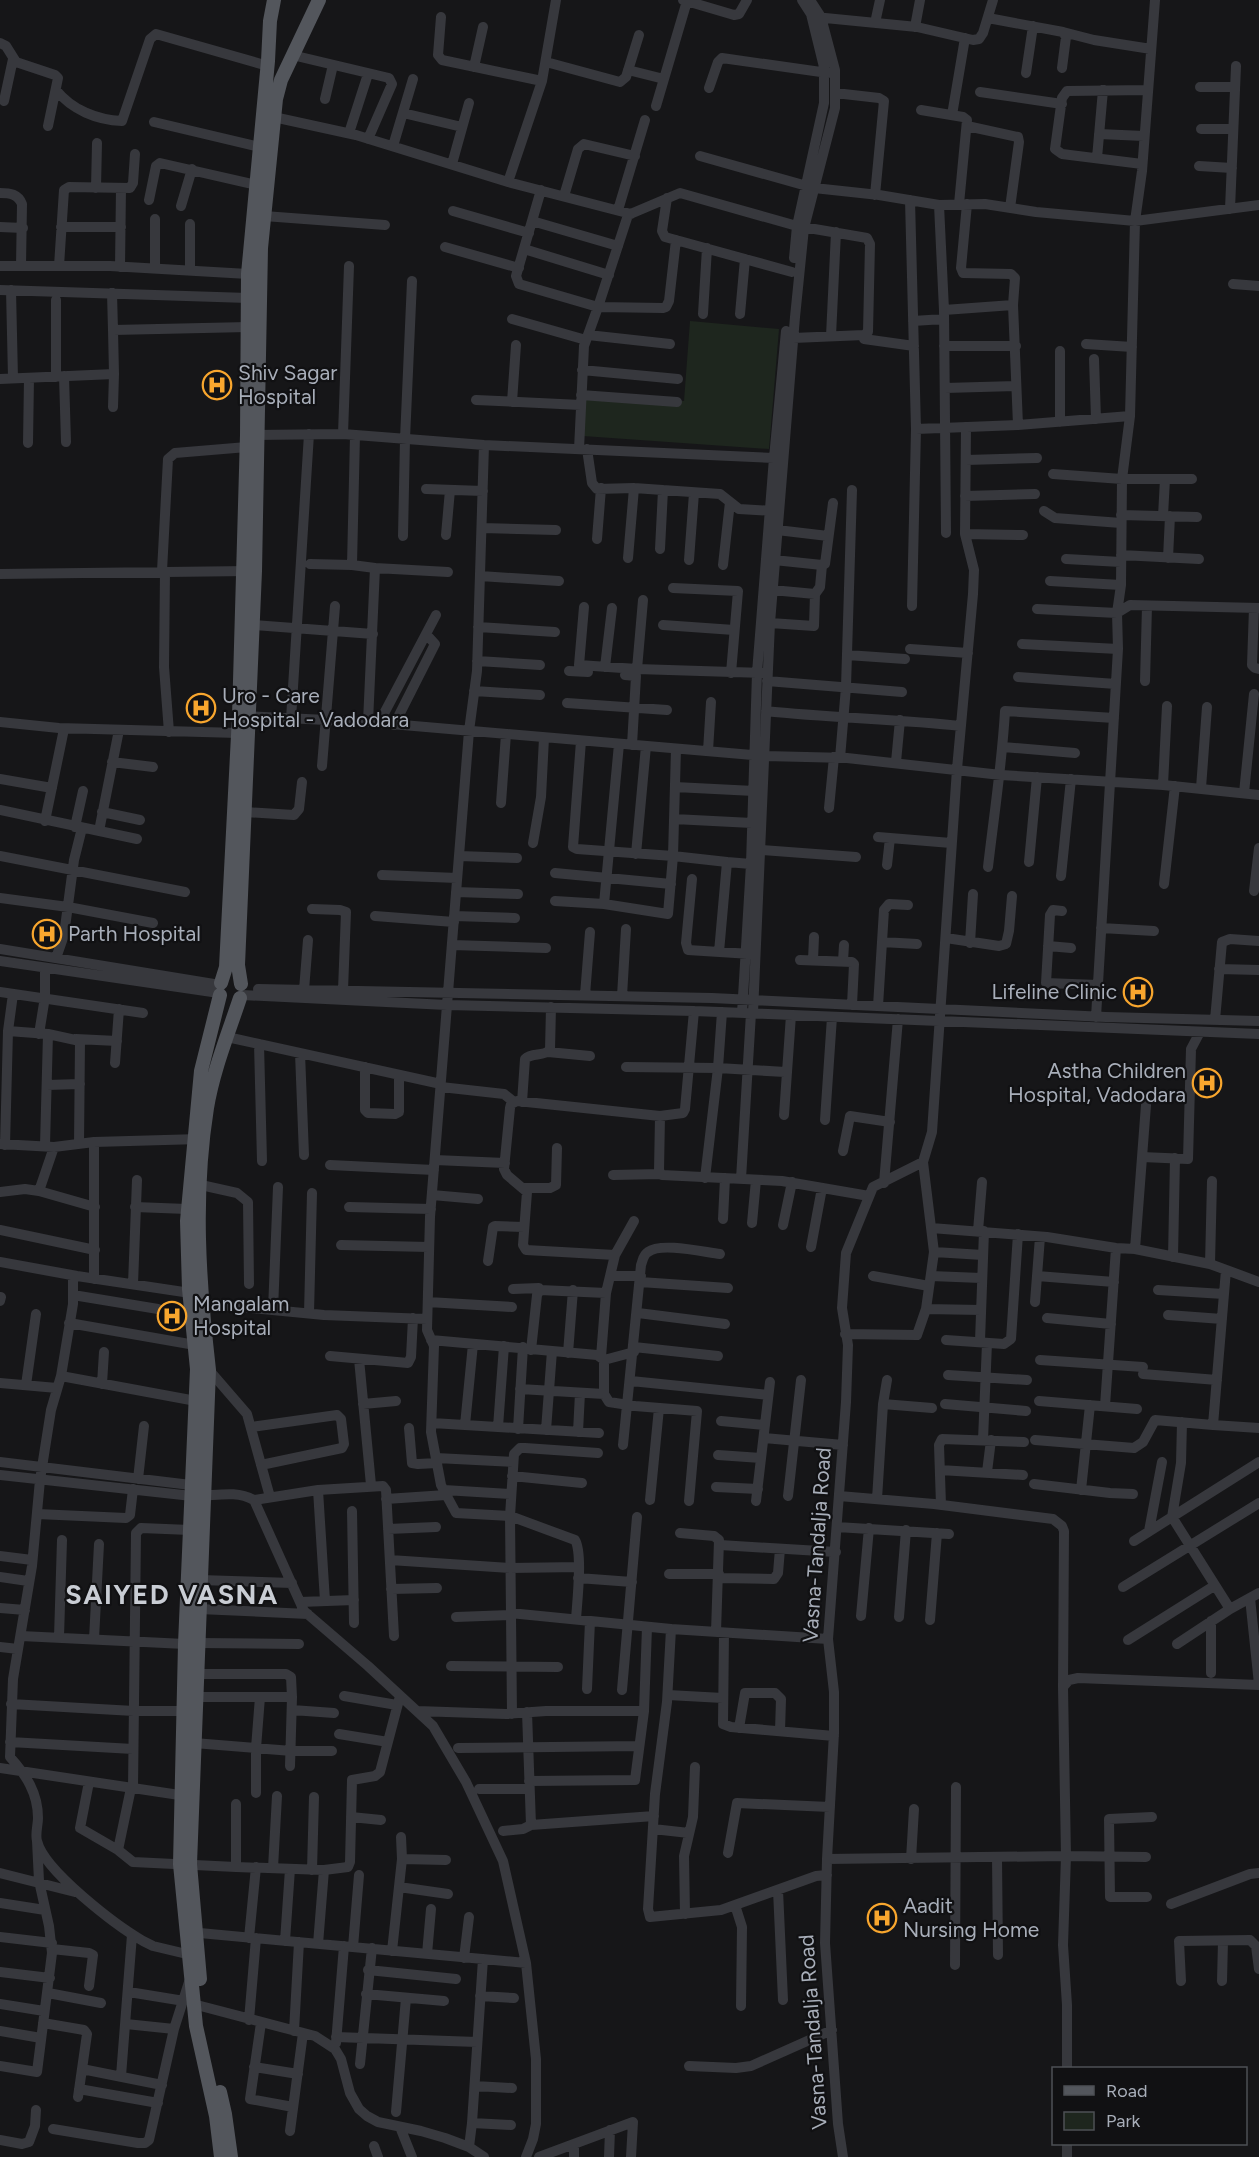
<svg xmlns="http://www.w3.org/2000/svg" width="1259" height="2157" font-family="Figtree,sans-serif">
  <style>
    .green { fill: #1e261e }
    .lines { fill: none; stroke-linecap: round; stroke-linejoin: round }
    .minor { stroke: #37383d; stroke-width: 10 }
    .major { stroke: #53565c; stroke-width: 14 }
    .labels { text-anchor: middle; stroke-width: 4.5; stroke-linejoin: round; paint-order: stroke }
    .poi-label { font-size: 21px; fill: #a8aeb9; stroke: #111113; text-anchor: start }
    .street-label { font-size: 21px; fill: #a8aeb9; stroke: #111113 }
    .district-label { font-size: 27px; font-weight: bold; letter-spacing: 1.5px; fill: #c9cdd4; stroke: #111113 }
  </style>
  <rect width="100%" height="100%" fill="#161618"/>
  <!-- green -->
  <path class="green" d="M690,321L779,329L769,449L583,436L586,394L684,401Z"/>
  <g class="lines">
    <!-- minor -->
    <path class="minor" d="M683,0L734,15L739,14L747,0
      M441,17L438,55L442,60L542,81
      M815,17L917,27L973,40L979,39L983,33L993,0
      M988,18L1063,32L1066,37L1062,68
      M875,23L880,0
      M915,27L920,0
      M1063,32L1094,40L1151,49
      M0,43L6,46L16,62L55,75L58,78L48,126
      M292,55L389,78L392,84L368,139
      M546,62L620,82L626,77L639,35
      M474,67L483,27
      M628,70L664,79
      M1026,73L1033,26
      M1200,87H1235
      M709,88L718,62L722,58L828,73
      M56,90C72,110 97,120 122,121L150,39L156,34L268,66
      M980,92L1062,104
      M835,93L879,98L884,101L875,195
      M325,99L333,65
      M4,101L13,59
      M656,106L687,1
      M921,110L963,117L967,120L959,204
      M403,113L462,127
      M952,115L965,38
      M269,116L356,135L508,182L631,214
      M154,122L260,147
      M967,126L1018,137L1019,142L1010,208
      M1201,129H1233
      M349,133L368,74
      M1099,134L1144,136
      M393,146L413,79
      M700,156L814,188L879,195L939,205L985,204L1036,212L1135,221L1259,205
      M1097,158L1103,90
      M452,164L469,103
      M1142,164L1062,154L1055,149L1062,98L1067,91L1148,90
      M1199,166L1232,168
      M508,182L542,81L556,0
      M96,188L97,143
      M541,190L516,276L519,284L598,307L663,308L666,307L669,301L676,240
      M0,193C10,193 18,194 22,204L21,266
      M564,196L578,149L584,144L635,156
      M667,198L662,231L665,237L792,272
      M149,200L156,166L160,163L256,185
      M910,200L916,429L912,606
      M967,204L961,268L963,273L1011,274L1015,278L1013,305L1018,425
      M939,205L944,310L946,533
      M181,206L192,169
      M1230,209L1236,66
      M618,210L645,120
      M453,211L529,233
      M264,216L385,225
      M155,219V269
      M532,221L618,246
      M0,227L23,228
      M61,227H121
      M445,247L519,268
      M524,249L609,275
      M794,258L797,226L824,103V67L811,14L802,0
      M0,266H110L248,274
      M59,266L64,190L69,187L130,188L133,183L135,154
      M120,267L121,188
      M190,271V224
      M1233,284L1259,286
      M0,290L248,298
      M11,290L13,378
      M112,293L113,330
      M56,300V377
      M944,310L1013,305
      M703,314L707,248
      M740,314L745,259
      M512,319L586,340
      M913,321L944,319
      M588,335L670,344
      M831,336L836,232
      M864,339L914,346
      M1086,344L1132,347
      M944,346H1016
      M1094,359L1096,419
      M582,370L678,379
      M64,376L66,442
      M0,379L114,374L113,330L248,327
      M945,388L1016,386
      M581,395L677,402
      M476,400L581,405
      M512,402L516,345
      M113,407L114,374
      M1060,422V351
      M916,429L1018,425L1130,416
      M343,434L349,266
      M250,435L343,434L484,445L774,458
      M355,435L352,565L375,568L368,722
      M28,443L29,378
      M484,445L477,671L469,731L430,1217L427,1330L434,1346L431,1432L441,1485L456,1513L510,1516L575,1540C583,1553 577,1603 576,1619
      M579,449L584,346L598,307L628,215L680,193L797,226L867,238L870,244L868,332L864,335L793,338
      M587,449L592,483L597,489L634,488L720,494L739,509L775,511
      M966,460L1037,458
      M1053,474L1122,479H1192
      M426,489L483,491
      M965,496L1035,494
      M1044,511L1055,518L1121,523
      M1121,515L1197,517
      M1163,516L1165,479
      M482,528L556,530
      M777,530L828,536
      M965,534L1023,535
      M446,535L450,490
      M403,536L405,439L412,281
      M597,539L601,488
      M660,549L663,490
      M1121,555L1199,559
      M628,558L634,488
      M1168,558L1170,516
      M1066,559L1121,562
      M689,560L694,493
      M310,564L352,565
      M723,565L730,502
      M822,565L825,564L833,503
      M375,568L448,572
      M162,571L168,459L175,453L247,447
      M165,571L164,667L169,732
      M0,574L249,571
      M480,576L559,581
      M1050,581L1121,585
      M673,588L738,591L731,673
      M772,590L815,594
      M584,607L579,665L637,669L764,673
      M1254,608L1252,665L1255,668L1259,669
      M1037,609L1117,613L1130,605L1259,608
      M770,623L814,626L815,594L820,587L822,565L774,560
      M253,625L373,634
      M663,625L734,630
      M478,627L555,632
      M1022,644L1118,649
      M910,649L968,653
      M847,655L905,659
      M477,661L540,665
      M605,667L612,608
      M637,669L643,600
      M569,671L588,672
      M625,675L636,676L632,745
      M1018,677L1116,684
      M767,681L902,692
      M1145,681L1147,606
      M474,691L540,695
      M567,703L667,710
      M766,711C831,718 896,719 961,726
      M242,716L368,722L765,756L847,758L1001,775L1163,785L1259,795
      M291,719L309,434
      M0,722L59,728L238,733
      M379,723L436,615
      M394,725L435,644L426,634
      M1003,747L1075,753
      M676,749L673,856L727,862L719,952
      M708,751L711,702
      M840,758L846,687L852,490
      M112,762L153,767
      M896,762L900,720
      M322,766L335,606
      M0,779L52,788
      M1163,785L1167,706
      M675,787L754,791
      M1201,788L1207,707
      M1244,793L1254,694
      M501,803L506,734
      M829,808L834,757
      M0,810L137,839
      M102,812L140,820
      M245,812L294,815L299,809L302,782
      M674,819L752,823
      M45,821L64,729
      M75,827L83,791
      M99,831L119,730
      M878,837L951,843
      M533,843L541,797L544,738
      M761,850L856,857
      M636,854L646,746
      M0,856L185,892
      M459,856L517,858
      M727,862L751,864
      M1029,862L1037,777
      M887,865L890,838
      M988,867C994,815 1002,764 1005,711L1114,718
      M555,873L671,884
      M382,875L457,878
      M1061,876L1071,779
      M692,879L686,943L688,950L751,954
      M1164,884L1175,786
      M1254,891L1259,848
      M456,892L518,894
      M0,898L68,907L153,923
      M555,901L604,904L668,914L673,856L577,849L573,847L581,741
      M604,904L619,744
      M312,909L340,910L346,912L343,990
      M1062,911L1053,910L1050,915L1046,983L1098,985
      M375,916L454,922
      M454,916L515,918
      M1101,928L1154,931
      M946,938L999,946L1006,944L1009,931L1012,896
      M882,942L917,944
      M970,943L973,894
      M452,945L546,948
      M1048,946L1071,948
      M0,949L220,985
      M56,958L64,935L74,860L82,828
      M800,960L852,962L854,964L852,1005
      M813,960L814,937
      M0,961L219,993
      M843,961L844,945
      M1219,969L1259,970
      M258,989L712,998L1106,1017L1259,1021
      M304,990L308,940
      M0,992L143,1013
      M242,995L447,1005L694,1011L1259,1034
      M585,995L590,932
      M622,996L626,929
      M878,1006L884,910L889,904L908,905
      M742,1013L751,864L757,673L774,458L786,331
      M753,1013L770,623L795,317L804,228L835,108V70L821,17L810,0
      M1096,1017L1118,649L1117,613L1121,585L1122,479L1130,416L1135,221L1142,171L1155,0
      M1215,1020L1222,942L1230,939L1259,941
      M8,1031L48,1034L80,1041L79,1144
      M39,1034L45,997V968
      M227,1037L441,1084
      M76,1039L117,1041
      M259,1044L262,1161
      M548,1052L590,1056
      M300,1053L304,1155
      M115,1063L119,1009
      M365,1067V1110L368,1113L395,1114L399,1112V1075
      M626,1067L718,1068L785,1072
      M47,1085L80,1084
      M441,1087L504,1094L514,1102
      M522,1102L525,1059C532,1052 543,1057 550,1050L551,1007
      M784,1115L791,1015
      M660,1116L659,1171L662,1175L782,1181L869,1196
      M825,1120L832,1017
      M0,1144L54,1147L94,1142L200,1139
      M5,1145L8,1031L13,994
      M45,1145L48,1034
      M54,1147L39,1191L95,1207
      M843,1151L850,1116L890,1122
      M1142,1157L1188,1159L1191,1049L1200,1032
      M435,1160L505,1163
      M330,1165L434,1170
      M613,1175L660,1174
      M705,1178L718,1068L722,1012
      M741,1179L751,1013
      M884,1183L898,1019
      M201,1185L237,1193L248,1202L249,1284
      M525,1188H550L556,1185L557,1148
      M0,1192L25,1189L39,1191
      M432,1195L478,1199
      M135,1207L187,1209
      M349,1207L431,1209
      M723,1219L725,1178
      M634,1221L615,1255L526,1250L523,1245L527,1192L507,1175L504,1169L510,1108L511,1104L517,1101L660,1116L683,1113L685,1109L694,1011
      M752,1223L756,1180
      M783,1225L792,1182
      M931,1228L1047,1237L1116,1248L1135,1249L1210,1264L1259,1282
      M0,1230L95,1250
      M978,1231L982,1182
      M341,1245L429,1247
      M811,1247L822,1188
      M1135,1249L1146,1105
      M934,1252L983,1255
      M1173,1257L1175,1158
      M488,1261L493,1227L495,1226L524,1227
      M0,1262L77,1276L197,1294
      M1210,1264L1212,1181
      M73,1276V1304L61,1376L51,1410L40,1480L32,1566L13,1679L10,1757C26,1775 38,1793 38,1818C38,1825 35,1834 37,1841C44,1871 117,1926 143,1941L153,1946L195,1956
      M610,1276H641
      M873,1276L929,1286
      M931,1276L981,1278
      M1037,1276L1114,1282
      M94,1279V1142
      M640,1282L728,1288
      M133,1284L137,1180
      M513,1289L539,1288L540,1290
      M1158,1290L1224,1294
      M73,1295L158,1309
      M0,1301L1,1297
      M428,1302L512,1307
      M1035,1302L1040,1237
      M201,1303L324,1315L427,1319
      M926,1309L981,1310
      M273,1310L278,1187
      M309,1313L312,1193
      M638,1313L725,1324
      M1168,1315L1222,1319
      M1047,1318L1111,1324
      M69,1323L195,1345
      M845,1334L917,1335L926,1309L934,1252L923,1162
      M431,1340L597,1355L604,1360V1394L609,1402L635,1406L697,1411L689,1501
      M946,1340L1004,1344L1011,1339L1018,1234
      M980,1341L984,1231
      M634,1347L718,1356
      M531,1350L537,1295L540,1290L606,1293
      M568,1353L573,1290
      M330,1356L408,1363L411,1357L413,1318
      M601,1357L606,1293L615,1255
      M359,1359L371,1485
      M604,1360L634,1352
      M1040,1360L1143,1367
      M209,1370L247,1414L270,1497
      M1143,1374L1217,1380
      M948,1375L1027,1380
      M61,1376L196,1401
      M631,1381L768,1395
      M0,1383L57,1388
      M102,1384L104,1352
      M26,1385L36,1314
      M520,1389L604,1394
      M1039,1401L1137,1409
      M363,1404L396,1401
      M883,1404L932,1408
      M945,1404L1026,1411
      M1105,1406L1116,1248
      M721,1421L765,1425
      M1182,1422L1181,1463L1172,1517L1230,1609L1259,1593
      M432,1423L599,1433
      M465,1425L473,1344
      M1213,1425L1259,1428
      M251,1427L337,1415L341,1419L344,1444L342,1448L261,1465
      M498,1427L504,1346
      M409,1428L412,1463L418,1464L437,1463
      M518,1429L523,1347
      M546,1430L552,1351
      M578,1432L580,1393
      M764,1438L843,1445
      M983,1440L987,1343
      M1035,1440L1134,1448L1143,1442L1155,1420L1213,1425L1226,1270
      M623,1445L641,1265C643,1260 643,1255 648,1252C661,1242 703,1252 720,1254
      M718,1455L761,1458
      M436,1458L513,1462
      M0,1462L199,1486
      M940,1470L1023,1475
      M987,1472L991,1440
      M0,1475L192,1496C213,1497 234,1489 254,1500L304,1611L368,1666L433,1726L466,1782L503,1861L526,1963L536,2059V2124L533,2139L526,2157
      M512,1476L582,1483
      M138,1479L144,1426
      M1034,1484L1110,1493L1133,1494
      M716,1487L758,1489
      M318,1490L325,1601
      M444,1490L511,1494
      M1081,1490L1090,1405
      M788,1496L801,1380
      M839,1496L934,1504L1053,1519L1062,1526L1064,1531L1063,1687
      M386,1499L446,1495
      M877,1499L883,1404L887,1380
      M254,1500L318,1490L383,1486L386,1490L394,1636
      M650,1500L659,1408
      M756,1501L770,1382
      M941,1505L939,1445L942,1439L1024,1442
      M352,1511L354,1623
      M37,1514L126,1518L130,1515L133,1489
      M837,1527L949,1534
      M388,1529L436,1527
      M1149,1531L1162,1462
      M680,1533L714,1536L719,1540L716,1632
      M1134,1541L1259,1462
      M720,1545L836,1552
      M0,1556L32,1560
      M390,1560L510,1568L579,1567
      M669,1574H719
      M0,1577L28,1581
      M578,1578L632,1582
      M719,1578L774,1579L778,1573L780,1549
      M200,1580L292,1583
      M1123,1587L1259,1503
      M391,1589L437,1588
      M1250,1598L1259,1684
      M300,1602L354,1600
      M0,1608L25,1610
      M199,1609L308,1614
      M510,1613L671,1629L667,1702L655,1794L648,1909L650,1917L721,1910L816,1876L827,1875
      M861,1616L869,1528
      M456,1617L510,1615
      M899,1617L906,1530
      M930,1620L937,1533
      M1211,1621V1673
      M671,1629L828,1639
      M724,1633L723,1724L731,1727L834,1736
      M21,1636L185,1644
      M59,1637L62,1540
      M94,1639L99,1544
      M1128,1640L1214,1586
      M197,1643L299,1644
      M1177,1644L1230,1609
      M0,1647L18,1649
      M451,1666L558,1667
      M196,1674H286L291,1677L292,1697
      M587,1689L590,1621
      M622,1690L637,1517
      M668,1695L723,1698
      M344,1696L397,1705
      M195,1697H292L290,1766
      M11,1704L134,1711H184
      M292,1710L334,1713
      M417,1711L506,1714L546,1711H644
      M527,1712L531,1825L654,1816
      M512,1714L510,1516L514,1454L520,1448H525L598,1453
      M739,1728L745,1693H775L781,1699L780,1731
      M339,1734L388,1742
      M10,1742L133,1749
      M194,1743L292,1751H332
      M458,1748L639,1746
      M0,1768L186,1796
      M529,1781L635,1780L644,1711L647,1627
      M89,1782L80,1828L118,1850L133,1862L236,1867V1804
      M133,1788L136,1533L141,1528L190,1530
      M479,1789H529
      M256,1793V1748L260,1697
      M351,1817L381,1820
      M653,1829L689,1833
      M503,1831L523,1829L531,1825
      M118,1850L131,1788
      M728,1853L737,1803L830,1807
      M997,1857L998,1955
      M402,1859L446,1860
      M827,1859L1066,1856L1146,1857
      M911,1859L914,1809
      M236,1867L324,1870L348,1867L350,1862L352,1780L375,1776L380,1772L400,1696
      M273,1868L277,1796
      M312,1870L314,1797
      M0,1873L75,1892
      M399,1887L448,1894
      M778,1890L783,2000
      M1147,1897H1110L1109,1819L1152,1817
      M0,1903L45,1910
      M1171,1904L1250,1874L1259,1873
      M735,1905L742,1927L741,2006
      M685,1914L684,1856L693,1817L695,1767
      M189,1932L526,1963
      M0,1937L52,1943
      M249,1938L256,1867
      M285,1941L290,1869
      M318,1944L324,1870
      M353,1947L359,1875
      M52,1949L89,1953L93,1955L89,1986
      M392,1951L402,1859L401,1837
      M427,1954L431,1909
      M464,1958L469,1917
      M955,1965L956,1787
      M368,1970L456,1979
      M0,1972L50,1978
      M1181,1981L1179,1941L1250,1940L1256,1946L1259,1969
      M1222,1981L1223,1941
      M129,1992L184,2001
      M48,1993L101,2003
      M366,1994L444,2001
      M480,1996L514,1998
      M0,2004L44,2011
      M193,2004L315,2036L335,2049L341,2059L350,2093L359,2109L367,2116L378,2122L421,2131L445,2138L469,2147L484,2157
      M249,2020L256,1938
      M43,2023L84,2030L87,2034L78,2097
      M261,2023L250,2099L293,2107
      M126,2024L174,2029
      M0,2031L41,2038
      M294,2031L299,1942
      M336,2037L477,2042
      M336,2043L344,1946
      M360,2064L372,1948
      M0,2066L37,2072L52,1953L49,1926L39,1881L37,1841
      M689,2066L736,2068L751,2066L832,2030
      M254,2067L298,2074
      M1067,2068V2005L1063,1945L1066,1856L1063,1687L1069,1680L1078,1678L1259,1685
      M82,2069L162,2085
      M121,2076L132,1935
      M475,2086L512,2088
      M79,2089L158,2103
      M396,2112L406,1998
      M472,2123L511,2125
      M400,2127L412,2157
      M53,2129L138,2143H145L149,2140L174,2029L189,1982
      M290,2131L303,2033
      M0,2140L22,2144L29,2142L35,2126L36,2110
      M1067,2144V2157
      M374,2146L378,2157
      M469,2147L472,2123L483,1959
      M539,2157L633,2122L631,2157
      M574,2157V2145
      M609,2157L610,2130
      M843,2157L838,2124L825,1943L827,1859L834,1733V1692L828,1639L846,1402L848,1345L842,1308L846,1253L873,1187L923,1162L932,1132L957,769L973,594L974,570L965,534L966,427"/>
    <!-- major -->
    <path class="major" d="M221,983L226,967L239,716L247,435L248,274L268,61L270,21L274,0
      M241,984L238,965L255,571L261,248L276,99L281,80L319,0
      M220,995L201,1071L187,1221L189,1289L197,1369L185,1644L180,1864L196,2026L216,2116L221,2157
      M200,1979L190,1864L209,1370C199,1282 193,1196 207,1108C213,1071 228,1034 240,998
      M220,2092L225,2114L231,2157"/>
  </g>
  <!-- icons -->
  <defs>
    <g id="hospital-ring" transform="scale(1.5)"><circle r="9.5" fill="#111113" stroke="#f8a62e" stroke-width="1.5"/><path d="M-5-5h3v3.5h4V-5h3V5h-3V1.5h-4V5h-3Z" fill="#f8a62e"/></g>
  </defs>
  <g fill-rule="evenodd">
    <use href="#hospital-ring" x="217" y="385"/>
    <use href="#hospital-ring" x="201" y="708"/>
    <use href="#hospital-ring" x="47" y="934"/>
    <use href="#hospital-ring" x="1138" y="992"/>
    <use href="#hospital-ring" x="1207" y="1083"/>
    <use href="#hospital-ring" x="172" y="1316"/>
    <use href="#hospital-ring" x="882" y="1918"/>
  </g>
  <g class="labels">
    <!-- poi labels -->
    <g class="poi-label">
      <text x="238" y="380">Shiv Sagar<tspan x="238" dy="24">Hospital</tspan></text>
      <text x="222" y="703">Uro - Care<tspan x="222" dy="24">Hospital - Vadodara</tspan></text>
      <text x="68" y="941">Parth Hospital</text>
      <text x="1117" y="999" text-anchor="end">Lifeline Clinic</text>
      <text x="1186" y="1078" text-anchor="end">Astha Children<tspan x="1186" dy="24">Hospital, Vadodara</tspan></text>
      <text x="193" y="1311">Mangalam<tspan x="193" dy="24">Hospital</tspan></text>
      <text x="903" y="1913">Aadit<tspan x="903" dy="24">Nursing Home</tspan></text>
    </g>
    <!-- street labels -->
    <g class="street-label">
      <text transform="translate(817 1545) rotate(-86)" y="7">Vasna-Tandalja Road</text>
      <text transform="translate(813 2032) rotate(-94)" y="7">Vasna-Tandalja Road</text>
    </g>
    <!-- district labels -->
    <g class="district-label">
      <text x="172" y="1604">SAIYED VASNA</text>
    </g>
  </g>
  <!-- legend -->
  <rect x="1052" y="2067" width="195" height="78" fill="#111113" stroke="#4d5055" stroke-width="1.5"/>
  <rect x="1064" y="2086" width="30" height="9" fill="#53565c" stroke="#4d5055" stroke-width="1.5"/>
  <text x="1106" y="2097" font-size="18" fill="#a8aeb9">Road</text>
  <rect x="1064" y="2112" width="30" height="18" fill="#1e261e" stroke="#4d5055" stroke-width="1.5"/>
  <text x="1106" y="2127" font-size="18" fill="#a8aeb9">Park</text>
</svg>
